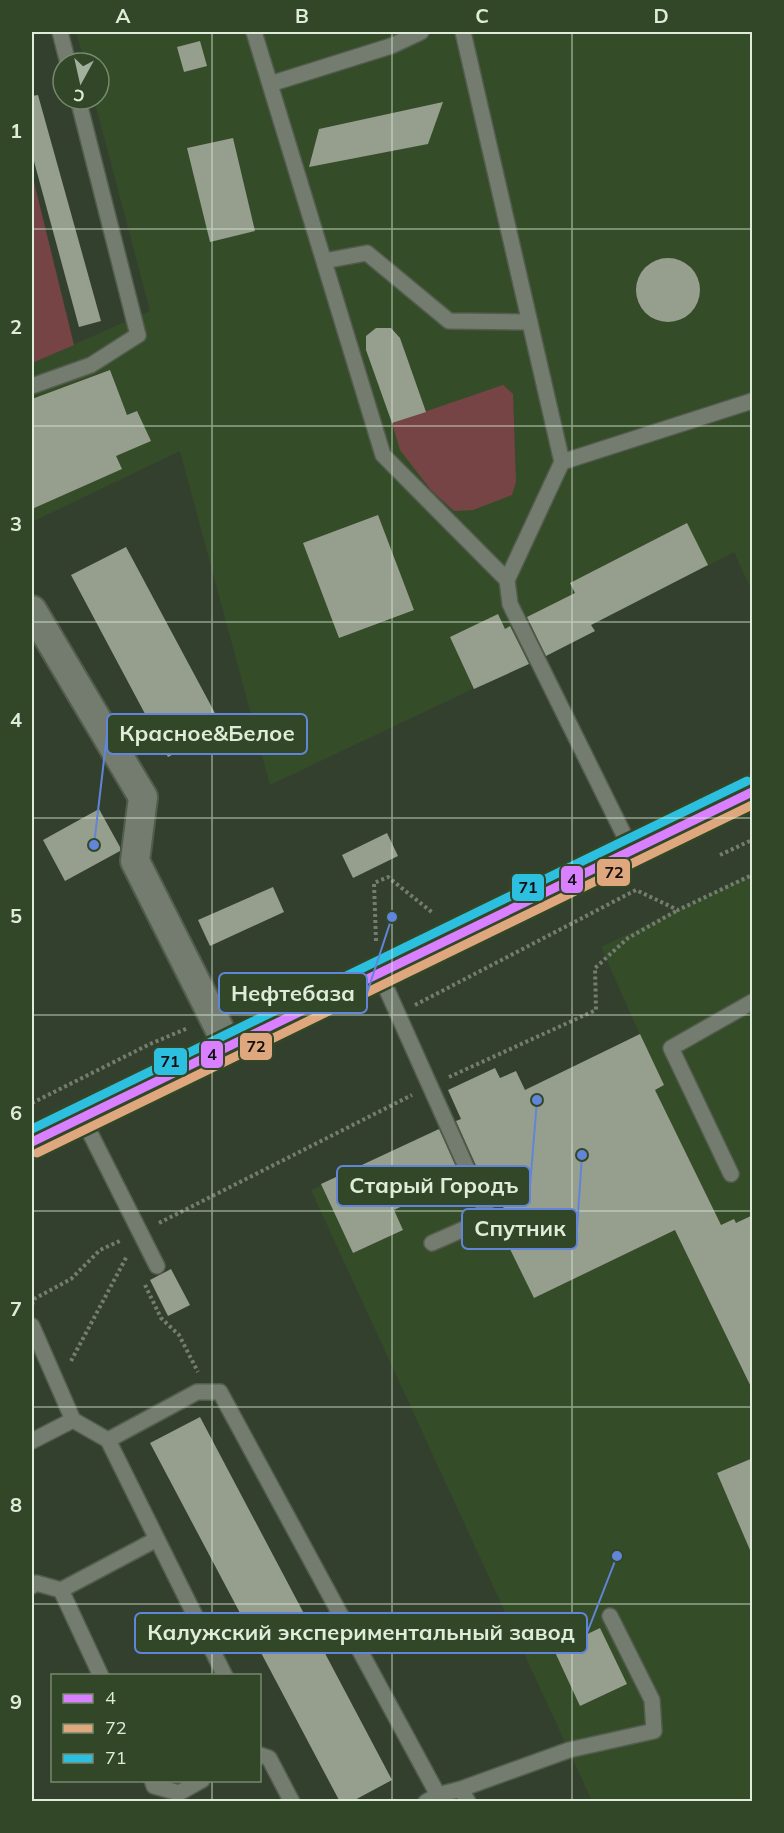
<svg xmlns="http://www.w3.org/2000/svg" width="784" height="1833" font-family="Mulish,sans-serif">
  <style>
    .built { fill: #354c29 }
    .green { fill: #774445 }
    .building { fill: #969e8d }
    .lines { fill: none; stroke-linecap: round; stroke-linejoin: round }
    .service-casing { stroke: #535d4e; stroke-width: 18 }
    .minor-casing { stroke: #535d4e; stroke-width: 32 }
    .primary-casing { stroke: #535d4e; stroke-width: 36 }
    .path { stroke: #757d70; stroke-width: 4; stroke-dasharray: 3 3; stroke-linecap: butt }
    .service { stroke: #737c6f; stroke-width: 15 }
    .minor { stroke: #737c6f; stroke-width: 28 }
    .primary { stroke: #707665; stroke-width: 33 }
    .bus-1-casing { stroke: #324727; stroke-width: 14 }
    .bus-2-casing { stroke: #324727; stroke-width: 14 }
    .bus-3-casing { stroke: #324727; stroke-width: 14 }
    .bus-1 { stroke: #d880ff; stroke-width: 9 }
    .bus-2 { stroke: #dfa77e; stroke-width: 9 }
    .bus-3 { stroke: #2dbfdf; stroke-width: 9 }
    .grid { fill: none; stroke: #dfecd9; stroke-width: 1.5; stroke-opacity: 0.55 }
    .leader { fill: none; stroke: #6185d8; stroke-width: 2 }
    .callout-dot { fill: #6185d8; stroke: #324727; stroke-width: 2 }
    .callout { fill: #324727; stroke: #6185d8; stroke-width: 2 }
    .callout-label { font-size: 22px; text-anchor: middle; font-weight: bold; fill: #dfecd9 }
    .line-badge { stroke: #324727; stroke-width: 2 }
    .pale-badge-label { font-size: 16px; text-anchor: middle; font-weight: bold; fill: #111 }
    .neatline { fill: none; stroke: #dfecd9; stroke-width: 2 }
    .grid-label { font-size: 20px; text-anchor: middle; font-weight: bold; fill: #dfecd9 }
  </style>
  <rect width="100%" height="100%" fill="#34402e"/>
  <!-- built -->
  <path class="built" d="M76,32H752V591L734,552L592,625L595,631L551,653L538,658L270,785L180,451L32,522V363L150,311L94,99H99V63H85Z
    M752,874V1801H592L311,1190L640,1035L601,947Z"/>
  <!-- green -->
  <path class="green" d="M32,174L74,345L32,363Z
    M503,385L513,394L516,482L512,495L473,510L454,511L431,490L400,450L392,423Z"/>
  <!-- building -->
  <path class="building" d="M200,41L207,66L184,72L177,47Z
    M38,95L101,321L79,327L32,154V96Z
    M443,102L428,144L309,167L319,129Z
    M233,138L255,231L210,242L187,148Z
    M636 290a32 32 0 1 1 64 0a32 32 0 1 1-64 0Z
    M376,328H391L400,338L426,412L392,423L366,350V336Z
    M110,370L127,415L137,411L151,441L116,456L122,469L32,509V399Z
    M378,515L414,610L339,638L303,543Z
    M687,523L708,565L591,625L595,631L546,656L527,617L575,593L570,583Z
    M126,547L223,728L168,757L71,575Z
    M498,614L505,629L510,626L529,664L474,689L450,637Z
    M99,809L120,847V851L65,881L43,840Z
    M387,833L398,856L353,878L342,855Z
    M273,887L284,912L210,946L198,920Z
    M640,1034L664,1085L655,1090L721,1225L734,1219L736,1223L753,1215V1391L675,1230L534,1298L506,1241L517,1236L484,1167L478,1170L456,1121L461,1119L448,1090L495,1068L500,1078L516,1071L525,1090Z
    M439,1129L461,1178L394,1210L403,1230L353,1253L321,1184Z
    M171,1269L190,1305L168,1316L150,1280Z
    M200,1417L392,1780L351,1802H340L150,1443Z
    M753,1458V1557L717,1473Z
    M600,1628L627,1684L580,1706L554,1650Z"/>
  <g class="lines">
    <!-- service casing -->
    <g class="service-casing">
      <path id="service" d="M60,32L68,63
        M254,32L383,455L507,580
        M463,32L562,462L507,580L510,604L632,851
        M270,84L391,46L421,32
        M324,261L367,253L449,321L530,322
        M32,386L91,365L138,335L78,99
        M562,462L752,401
        M379,972L489,1218L432,1243
        M82,1117L157,1266
        M731,1174L671,1048L752,1002
        M32,1326L73,1420L108,1440L157,1539L61,1590L36,1583L32,1586
        M108,1440L197,1392H220L438,1795L426,1802
        M32,1441L73,1420
        M157,1539L225,1676
        M61,1590L101,1676
        M260,1755L269,1758L292,1802
        M152,1780L154,1786L179,1793L202,1780
        M461,1789L569,1750L654,1731L652,1700L610,1616
        M438,1795L461,1789L468,1802"/>
    </g>
    <!-- minor casing -->
    <g class="minor-casing">
      <path id="minor" d="M32,610L143,797L135,861L228,1046"/>
    </g>
    <!-- primary casing -->
    <g class="primary-casing">
      <path id="primary" d="M32,1142C271,1024 513,910 752,792"/>
    </g>
    <!-- path -->
    <path class="path" d="M720,855L752,840
      M376,941L374,883L388,877L433,913
      M415,1005L636,890L678,910L752,875
      M449,1077L596,1010L595,968L628,938L678,910
      M32,1103L150,1044L188,1028
      M159,1223L412,1095
      M145,1285L161,1318L179,1335L198,1372
      M32,1305L34,1299L71,1279L100,1250L122,1240
      M71,1361L127,1256"/>
    <!-- service -->
    <use href="#service" class="service"/>
    <!-- minor -->
    <use href="#minor" class="minor"/>
    <!-- primary -->
    <use href="#primary" class="primary"/>
    <!-- bus-1 casing -->
    <g class="bus-1-casing">
      <path id="bus-1" d="M32,1142L752,792"/>
    </g>
    <!-- bus-2 casing -->
    <g class="bus-2-casing">
      <path id="bus-2" d="M37,1153L752,805"/>
    </g>
    <!-- bus-3 casing -->
    <g class="bus-3-casing">
      <path id="bus-3" d="M32,1129L747,781"/>
    </g>
    <!-- bus-1 -->
    <use href="#bus-1" class="bus-1"/>
    <!-- bus-2 -->
    <use href="#bus-2" class="bus-2"/>
    <!-- bus-3 -->
    <use href="#bus-3" class="bus-3"/>
  </g>
  <!-- grid -->
  <path class="grid" d="M212,32V1676M392,32V1802M572,32V1802M32,229H752M32,426H752M32,622H752M32,818H752M32,1015H752M32,1211H752M32,1407H752M32,1604H752M212,1780V1802"/>
  <!-- callouts -->
  <path class="leader" d="M94 845L107 734M392 917L367 993M537 1100L530 1186M582 1155L577 1229M617 1556L587 1633"/>
  <g class="callout-dot">
    <circle cx="94" cy="845" r="6"/>
    <circle cx="392" cy="917" r="6"/>
    <circle cx="537" cy="1100" r="6"/>
    <circle cx="582" cy="1155" r="6"/>
    <circle cx="617" cy="1556" r="6"/>
  </g>
  <g class="callout">
    <rect x="107" y="714" width="200" height="40" rx="6"/>
    <rect x="219" y="973" width="148" height="40" rx="6"/>
    <rect x="337" y="1166" width="193" height="40" rx="6"/>
    <rect x="462" y="1209" width="115" height="40" rx="6"/>
    <rect x="135" y="1613" width="452" height="40" rx="6"/>
  </g>
  <g class="callout-label">
    <text x="207" y="741">Красное&amp;Белое</text>
    <text x="293" y="1001">Нефтебаза</text>
    <text x="434" y="1193">Старый Городъ</text>
    <text x="520" y="1236">Спутник</text>
    <text x="361" y="1640">Калужский экспериментальный завод</text>
  </g>
  <g class="line-badge">
    <rect x="596" y="858" width="35" height="29" rx="6" fill="#dfa77e"/>
    <rect x="560" y="865" width="24" height="29" rx="6" fill="#d880ff"/>
    <rect x="511" y="873" width="34" height="29" rx="6" fill="#2dbfdf"/>
    <rect x="239" y="1032" width="34" height="29" rx="6" fill="#dfa77e"/>
    <rect x="200" y="1040" width="24" height="29" rx="6" fill="#d880ff"/>
    <rect x="153" y="1047" width="35" height="29" rx="6" fill="#2dbfdf"/>
  </g>
  <g class="pale-badge-label">
    <text x="614" y="878">72</text>
    <text x="572" y="885">4</text>
    <text x="528" y="893">71</text>
    <text x="256" y="1052">72</text>
    <text x="212" y="1060">4</text>
    <text x="170" y="1067">71</text>
  </g>
  <!-- border -->
  <rect width="784" height="1833" fill="none" stroke="#324727" stroke-width="66"/>
  <!-- legend -->
  <rect x="51" y="1674" width="210" height="108" fill="#324727" stroke="#77896e" stroke-width="1.5"/>
  <rect x="63" y="1694" width="30" height="9" fill="#d880ff" stroke="#77896e" stroke-width="1.5"/>
  <text x="105" y="1704" font-size="18" fill="#dfecd9">4</text>
  <rect x="63" y="1724" width="30" height="9" fill="#dfa77e" stroke="#77896e" stroke-width="1.5"/>
  <text x="105" y="1734" font-size="18" fill="#dfecd9">72</text>
  <rect x="63" y="1754" width="30" height="9" fill="#2dbfdf" stroke="#77896e" stroke-width="1.5"/>
  <text x="105" y="1764" font-size="18" fill="#dfecd9">71</text>
  <!-- north arrow -->
  <g transform="translate(81 81) rotate(188)"><circle r="28" fill="#324727" stroke="#77896e" stroke-width="1.5"/>
  <path d="M0-4.5L10 22L0 15L-10 22Z" fill="#a3b09d"/>
  <text y="-9" font-size="16" font-weight="bold" text-anchor="middle" fill="#dfecd9">С</text>
  </g>
  <rect x="33" y="33" width="718" height="1767" class="neatline"/>
  <g class="grid-label">
    <text x="123" y="23">A</text>
    <text x="302" y="23">B</text>
    <text x="482" y="23">C</text>
    <text x="661" y="23">D</text>
    <text x="16" y="138">1</text>
    <text x="16" y="334">2</text>
    <text x="16" y="531">3</text>
    <text x="16" y="727">4</text>
    <text x="16" y="923">5</text>
    <text x="16" y="1120">6</text>
    <text x="16" y="1316">7</text>
    <text x="16" y="1512">8</text>
    <text x="16" y="1709">9</text>
  </g>
</svg>
